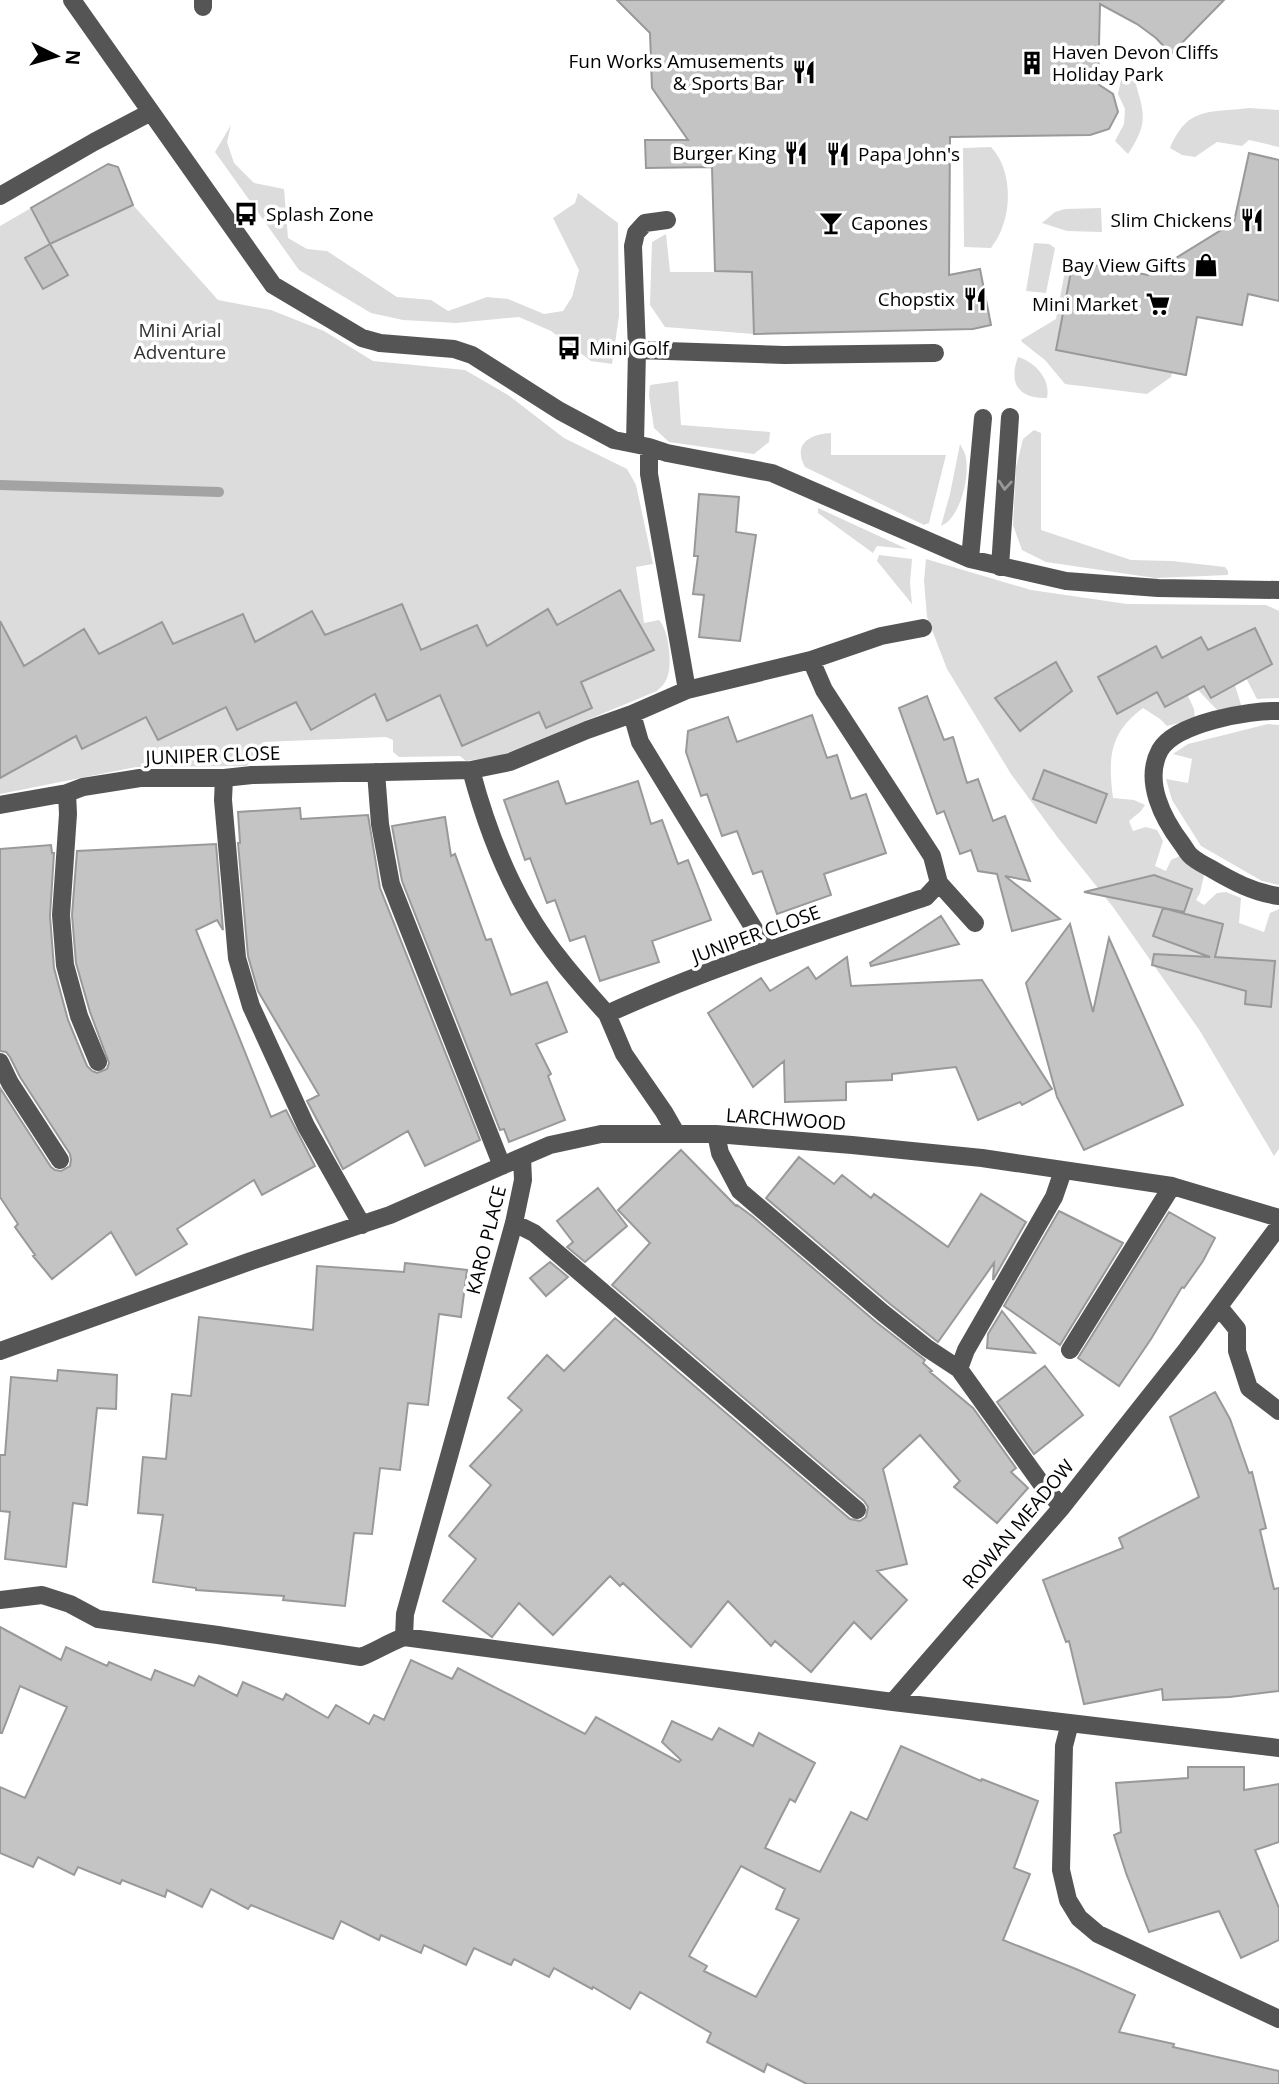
<svg xmlns="http://www.w3.org/2000/svg" width="1279" height="2084" font-family="'Open Sans',sans-serif">
  <style>
    .green { fill: #dcdcdc }
    .lines { fill: none; stroke-linecap: round; stroke-linejoin: round }
    .stream { stroke: #a3a3a3; stroke-width: 10 }
    .building { fill: #c4c4c4; stroke: #999; stroke-width: 2; fill-rule: evenodd }
    .minor { stroke: #555; stroke-width: 18 }
    .oneway { stroke: #999 }
    .labels { text-anchor: middle; stroke-width: 7; stroke-linejoin: round; paint-order: stroke }
    .poi-label { font-size: 19px; fill: #000; stroke: #fff; text-anchor: end }
    .park-label { font-size: 19px; fill: #333; stroke: #fff }
    .street-label { font-size: 19px; fill: #000; stroke: #fff }
  </style>
  <rect width="100%" height="100%" fill="#fff"/>
  <!-- green -->
  <path class="green" d="M1121,80L1135,81C1145,116 1148,123 1128,154L1115,141L1124,124L1125,109L1118,94Z
    M1249,108L1279,110V147L1249,140L1242,146L1217,142L1195,157L1182,155L1170,148C1188,106 1209,113 1249,108Z
    M231,125L227,142L234,163L254,183L284,189L288,238L307,249L327,251L397,297L431,300L448,311L487,297L508,299L544,314L563,311L572,297L579,270L553,218L575,203L578,193L618,223L619,316L612,364L591,361L551,331L519,317L456,323L403,320L371,313L299,270L215,152Z
    M991,147C1010,167 1012,203 1002,228C1000,235 995,242 991,248L964,247L963,148Z
    M133,205L218,300L271,310L324,331L373,361L465,370L508,395L564,438L627,469L636,485L653,564L636,567L644,623L659,620C669,630 674,669 665,682C663,686 659,688 657,691L500,756L466,761L460,756L399,757L393,752V740L386,737L263,742V753L246,766L136,767L0,794V226L31,208L45,235L58,240Z
    M1101,208L1102,232L1067,231L1042,223L1055,212L1065,209Z
    M666,234L670,272H752L754,334L665,327L650,305L652,242Z
    M1034,243L1049,244L1055,248L1046,293L1026,291Z
    M1067,260H1072L1056,350L1172,373L1171,377L1147,394L1065,384L1045,360L1022,342L1021,340L1056,319Z
    M1018,357C1035,362 1051,379 1047,398C1019,399 1008,384 1018,357Z
    M678,381L681,425L770,432L769,442L754,454L669,442L654,428L649,395L650,385Z
    M1034,430L1041,433V530L1131,560L1172,561L1225,567L1228,571V575L1155,578L1046,562L1022,550L1013,525L1016,467L1023,439Z
    M831,433V455H946L929,523L924,525L805,467C792,443 811,434 831,433Z
    M960,444C961,447 964,450 965,454C971,473 961,518 941,526L950,494Z
    M818,508L907,549L877,546L873,553L818,513Z
    M879,555L912,559L910,583L912,604L877,561Z
    M926,559L1031,590L1127,604L1266,605L1279,611V698L1257,699L1246,678L1234,682L1242,708L1221,714L1198,690L1188,696L1194,709L1195,719L1167,726L1160,719L1143,708C1109,733 1108,758 1113,798L1134,800L1145,805L1141,811L1129,821L1133,831L1146,827L1157,830L1163,841L1155,866L1166,871L1171,860L1180,856L1204,875L1200,893L1196,900L1204,905L1217,893L1226,892L1241,898L1239,923L1264,932L1270,913L1279,909V1149L1274,1156L1200,1031L1113,907L1058,838L1011,774L947,669L927,617L924,581Z
    M1268,724L1279,725V885L1262,881L1201,846L1172,800L1166,779L1188,783L1192,759L1173,754L1188,744Z"/>
  <g class="lines">
    <!-- stream -->
    <path class="stream" d="M0,485L219,492"/>
  </g>
  <!-- building -->
  <path class="building" d="M617,0H1224L1171,54L1156,38L1137,24L1100,4L1098,84L1113,94L1118,112L1109,129L1090,135L950,137L949,275L980,269L991,325L973,329L754,334L752,272L715,271L712,167L646,168L645,140H688L652,88L650,33Z
    M1249,153L1279,160V301L1248,294L1242,325L1197,317L1186,375L1056,350L1073,261L1148,275L1163,266L1234,222Z
    M108,164L118,167L133,205L50,244L31,208Z
    M50,244L68,275L43,289L25,258Z
    M699,494L739,497L736,532L756,535L740,641L699,637L704,595L693,594L698,556H694Z
    M620,590L654,650L581,682L592,708L546,728L539,712L462,746L440,695L387,721L375,694L311,730L296,702L237,730L226,707L158,740L146,717L82,749L76,736L0,778V621L24,666L84,629L99,654L162,622L173,644L243,614L255,642L312,611L325,635L402,604L421,650L477,625L487,646L548,609L557,625Z
    M1255,628L1272,664L1211,698L1204,686L1165,707L1157,692L1117,714L1098,677L1156,646L1162,658L1201,637L1208,650Z
    M1056,662L1072,691L1020,731L995,698Z
    M927,696L944,740L953,737L967,783L978,779L993,821L1005,816L1030,881L1005,876L1060,919L1012,931L997,874L978,871L971,850L960,854L944,811L937,814L899,708Z
    M812,715L827,758L837,755L851,799L866,794L886,853L824,874L831,895L777,914L762,871L753,874L737,831L722,836L707,794L701,796L686,752L688,731L728,717L737,742Z
    M1044,770L1107,794L1096,823L1033,799Z
    M558,781L566,804L638,781L651,824L662,820L678,864L688,860L711,920L652,941L659,962L600,981L585,936L570,941L555,900L547,903L530,858L525,860L504,800Z
    M300,808L301,819L368,815L380,888L480,1140L425,1166L408,1131L343,1169L307,1101L319,1095L258,991L248,956L238,843H240L238,812Z
    M445,817L451,856L455,854L486,940L491,939L511,995L547,982L567,1032L536,1044L551,1074L548,1076L565,1120L509,1142L504,1129L500,1130L402,881L392,826Z
    M216,844L223,930L217,920L196,930L271,1117L286,1110L315,1166L262,1195L254,1180L177,1229L187,1244L136,1275L111,1232L52,1279L33,1256L35,1255L15,1227L18,1224L0,1197V1088L51,1167L55,1170L61,1171L70,1166L71,1160L70,1154L20,1077L10,1057L6,1052L0,1051V849L51,845L52,853H54L50,916L54,968L68,1020L87,1066L92,1071L97,1073L107,1069L109,1063L90,1012L76,963L72,915L77,851Z
    M1154,875L1192,889L1184,912L1084,892Z
    M1163,908L1223,924L1215,957L1275,961L1271,1007L1245,1004L1246,991L1152,965L1154,954L1210,957L1153,936Z
    M941,916L959,944L871,966L870,963Z
    M1070,924L1093,1012L1109,938L1183,1105L1084,1150L1057,1097L1026,983Z
    M847,957L851,986L982,980L1052,1089L1022,1105L1020,1102L978,1120L956,1067L892,1074V1080L846,1082V1100L785,1102L784,1061L753,1087L708,1013L761,978L770,991L808,967L816,979Z
    M681,1150L736,1206L737,1205L752,1216L876,1322L925,1360L923,1363L932,1371L930,1372L973,1408L1016,1468L1011,1472L1028,1488L997,1523L954,1487L960,1481L920,1435L883,1469L907,1564L877,1571L907,1600L871,1639L854,1622L811,1672L775,1641L771,1646L728,1601L691,1647L623,1583L620,1586L610,1576L553,1635L519,1603L492,1637L443,1601L476,1559L449,1536L491,1485L470,1466L522,1410L508,1398L547,1355L564,1371L615,1318L850,1519L860,1521L866,1517L868,1507L864,1501L612,1285L650,1243L618,1210Z
    M799,1157L834,1184L842,1175L871,1198L874,1194L948,1247L981,1194L1026,1222L993,1280L994,1263L938,1342L890,1304L766,1198Z
    M598,1188L627,1226L585,1262L567,1247L573,1242L557,1221Z
    M1059,1211L1123,1243L1060,1345L1004,1306Z
    M1169,1212L1215,1238L1203,1261L1184,1288L1182,1287L1151,1339L1119,1386L1078,1358Z
    M550,1262L568,1277L546,1296L530,1278Z
    M405,1263L467,1270L461,1317L439,1314L428,1405L408,1403L400,1470L380,1468L372,1534L354,1533L345,1606L283,1600L284,1596L196,1590V1588L153,1582L163,1515L138,1513L143,1457L166,1459L172,1394L191,1396L199,1317L313,1330L317,1266L404,1272Z
    M1002,1311L1035,1353L987,1348L988,1334Z
    M1045,1366L1083,1415L1034,1454L997,1402Z
    M58,1370L117,1375L116,1409L97,1408L87,1505L73,1503L66,1567L5,1559L10,1512L0,1511V1455H5L11,1377L57,1381Z
    M1215,1392L1230,1419L1249,1473L1252,1472L1266,1528L1260,1530L1274,1589L1279,1588V1691L1230,1697L1163,1700L1162,1689L1084,1704L1069,1641L1066,1642L1043,1580L1123,1548L1119,1538L1199,1497L1170,1417Z
    M0,1627L61,1660L66,1647L107,1666L109,1662L151,1680L155,1670L194,1686L199,1676L237,1696L243,1682L283,1700L286,1694L328,1718L336,1705L369,1724L374,1715L384,1720L411,1660L452,1679L458,1668L585,1734L596,1717L679,1762L681,1760L662,1742L672,1721L712,1740L719,1728L753,1746L759,1733L815,1763L795,1802L790,1799L765,1848L820,1872L851,1812L867,1820L901,1746L981,1781L982,1779L1038,1801L1014,1868L1030,1874L1003,1940L1076,1969L1135,1995L1119,2032L1174,2044L1173,2047L1279,2071V2084H807L767,2064L764,2072L707,2042L711,2033L640,1992L630,2009L593,1987L592,1989L554,1968L549,1977L514,1959L511,1965L474,1948L466,1965L424,1945L421,1953L381,1935L379,1940L341,1921L333,1939L251,1905L248,1909L211,1889L202,1907L167,1890L165,1897L122,1880L120,1884L78,1867L74,1875L38,1857L33,1867L0,1853V1787L25,1798L67,1707L20,1686L2,1733H0ZM741,1866L785,1889L776,1909L799,1919L756,1997L704,1971L707,1966L689,1956Z
    M1188,1767H1244V1790L1279,1784V1842L1255,1850L1279,1908V1940L1241,1958L1219,1911L1149,1932L1126,1873L1114,1835L1121,1832L1116,1783L1188,1778Z"/>
  <g class="lines">
    <!-- minor -->
    <path class="minor" d="M72,0L151,112
      M203,0V7
      M0,196L94,142L151,112L273,285L362,338L380,343L454,349L472,355L560,411L614,440L649,447L667,453L772,473L970,559L1066,581L1158,588L1279,590
      M637,350L784,355L935,353
      M635,444L637,350L633,246L636,233L645,223L667,220
      M649,447V474L687,690
      M970,559L983,418
      M1000,567L1010,417
      M811,660L687,690L632,714L587,730L510,762L471,770C484,819 502,868 527,911C548,948 579,983 607,1014C710,967 819,933 926,897L939,883L932,856L824,690L811,660L881,636L923,628
      M1279,711C1249,710 1176,723 1160,750C1143,781 1163,819 1182,844C1185,848 1188,854 1192,857C1197,861 1204,865 1210,868C1232,881 1254,893 1279,896
      M632,714L640,742L767,950
      M376,772L380,824L391,884L502,1166
      M224,778L223,800L237,958L251,1006L306,1126L362,1225
      M67,793L68,814L61,915L65,965L79,1016L98,1062
      M0,805L67,793L83,787L140,778H224L252,775L471,770
      M939,883L975,923
      M607,1014L624,1054L664,1112L676,1133
      M0,1062L10,1083L60,1160
      M522,1157L550,1145L601,1134H716
      M514,1223L534,1233L857,1510
      M1219,1307L1237,1329V1351L1249,1388L1279,1411
      M1070,1350L1172,1186
      M0,1351L251,1261L390,1215L522,1157L523,1180L514,1223L405,1614L404,1637
      M959,1369L966,1350L1054,1197L1063,1171
      M1062,1507L1043,1486L959,1369L927,1348L883,1313L740,1191L720,1153L716,1134L852,1145L982,1158L1172,1186L1279,1218
      M0,1600L42,1595L70,1604L98,1619L218,1635L361,1657C376,1651 388,1643 404,1637L893,1702L1279,1748
      M893,1702L1062,1507L1187,1349L1279,1226
      M1070,1723L1064,1746L1061,1870L1068,1900L1079,1918L1098,1934L1279,2019"/>
  </g>
  <!-- one-way arrows -->
  <defs><path id="oneway-chevron" d="M-2-3.5L2.5 0L-2 3.5" fill="none" stroke-width="1.6" stroke-linecap="round" stroke-linejoin="round" transform="scale(1.75)"/></defs>
  <use class="oneway" href="#oneway-chevron" transform="translate(1005 485) rotate(94)"/>
  <!-- icons -->
  <defs>
    <g id="building-bare" transform="scale(1.89)"><path d="M-4-6H4V6H1V3H-1V6H-4ZM-2.5-4.3h1.7v1.8h-1.7ZM.8-4.3h1.7v1.8H.8ZM-2.5-1h1.7V.8h-1.7ZM.8-1h1.7V.8H.8Z" fill="#000" stroke="#fff" stroke-width="2.5" paint-order="stroke"/></g>
    <g id="restaurant-bare" transform="scale(1.89)"><path d="M-5-6h1v4h1v-4h1v4h1v-4h1v5L-1.5 .5V6h-2V.5L-5-1ZM5-6V6H3V1.5H1.5Q1.5-4 5-6Z" fill="#000" stroke="#fff" stroke-width="2.5" paint-order="stroke"/></g>
    <g id="bus-bare" transform="scale(1.89)"><path d="M-5-6H5V4H4V6H2V4H-2V6H-4V4H-5ZM-3.5-4V0h7V-4ZM-3.5 1.2v1.5H-2V1.2ZM2 1.2v1.5H3.5V1.2Z" fill="#000" stroke="#fff" stroke-width="2.5" paint-order="stroke"/></g>
    <g id="bar-bare" transform="scale(1.89)"><path d="M-6-5H6L.8 .8V4.5H3.5V6h-7V4.5H-.8V.8Z" fill="#000" stroke="#fff" stroke-width="2.5" paint-order="stroke"/></g>
    <g id="shop-bare" transform="scale(1.89)"><path d="M-5-2.5h2.3a2.7 3.5 0 0 1 5.4 0H5L5.5 6h-11ZM-1.5-2.5h3a1.5 2.3 0 0 0-3 0Z" fill="#000" stroke="#fff" stroke-width="2.5" paint-order="stroke"/></g>
    <g id="supermarket-bare" transform="scale(1.89)"><path d="M-6-5.5h2.5l.6 2H6L4.5 2H-2.5L-4.4-4H-6ZM-1.5 3.2a1.3 1.3 0 1 0 .1 0ZM3 3.2a1.3 1.3 0 1 0 .1 0Z" fill="#000" stroke="#fff" stroke-width="2.5" paint-order="stroke"/></g>
  </defs>
  <g fill-rule="evenodd">
    <use href="#building-bare" x="1032" y="63"/>
    <use href="#restaurant-bare" x="804" y="72"/>
    <use href="#restaurant-bare" x="796" y="153"/>
    <use href="#restaurant-bare" x="838" y="154"/>
    <use href="#bus-bare" x="246" y="214"/>
    <use href="#restaurant-bare" x="1252" y="220"/>
    <use href="#bar-bare" x="831" y="223"/>
    <use href="#shop-bare" x="1206" y="265"/>
    <use href="#restaurant-bare" x="975" y="299"/>
    <use href="#supermarket-bare" x="1158" y="304"/>
    <use href="#bus-bare" x="569" y="348"/>
  </g>
  <g class="labels">
    <!-- poi labels -->
    <g class="poi-label">
      <text x="1052" y="59" text-anchor="start">Haven Devon Cliffs<tspan x="1052" dy="22">Holiday Park</tspan></text>
      <text x="784" y="68">Fun Works Amusements<tspan x="784" dy="22">&amp; Sports Bar</tspan></text>
      <text x="776" y="160">Burger King</text>
      <text x="858" y="161" text-anchor="start">Papa John's</text>
      <text x="266" y="221" text-anchor="start">Splash Zone</text>
      <text x="1232" y="227">Slim Chickens</text>
      <text x="851" y="230" text-anchor="start">Capones</text>
      <text x="1186" y="272">Bay View Gifts</text>
      <text x="955" y="306">Chopstix</text>
      <text x="1138" y="311">Mini Market</text>
      <text x="589" y="355" text-anchor="start">Mini Golf</text>
    </g>
    <!-- park labels -->
    <g class="park-label">
      <text x="180" y="337">Mini Arial<tspan x="180" dy="22">Adventure</tspan></text>
    </g>
    <!-- street labels -->
    <g class="street-label">
      <text transform="translate(213 755) rotate(-2)" y="7">JUNIPER CLOSE</text>
      <text transform="translate(756 934) rotate(-20)" y="7">JUNIPER CLOSE</text>
      <text transform="translate(786 1119) rotate(4)" y="7">LARCHWOOD</text>
      <text transform="translate(486 1240) rotate(-76)" y="7">KARO PLACE</text>
      <text transform="translate(1018 1524) rotate(-50)" y="7">ROWAN MEADOW</text>
    </g>
  </g>
  <!-- north arrow -->
  <g transform="translate(56 56) rotate(95)" stroke="#ffffff" stroke-width="5" paint-order="stroke">
  <path d="M0-5L12 26L0 18L-12 26Z" fill="#000000"/>
  <text y="-10" font-size="19" font-weight="bold" text-anchor="middle" fill="#000000">N</text>
  </g>
</svg>
